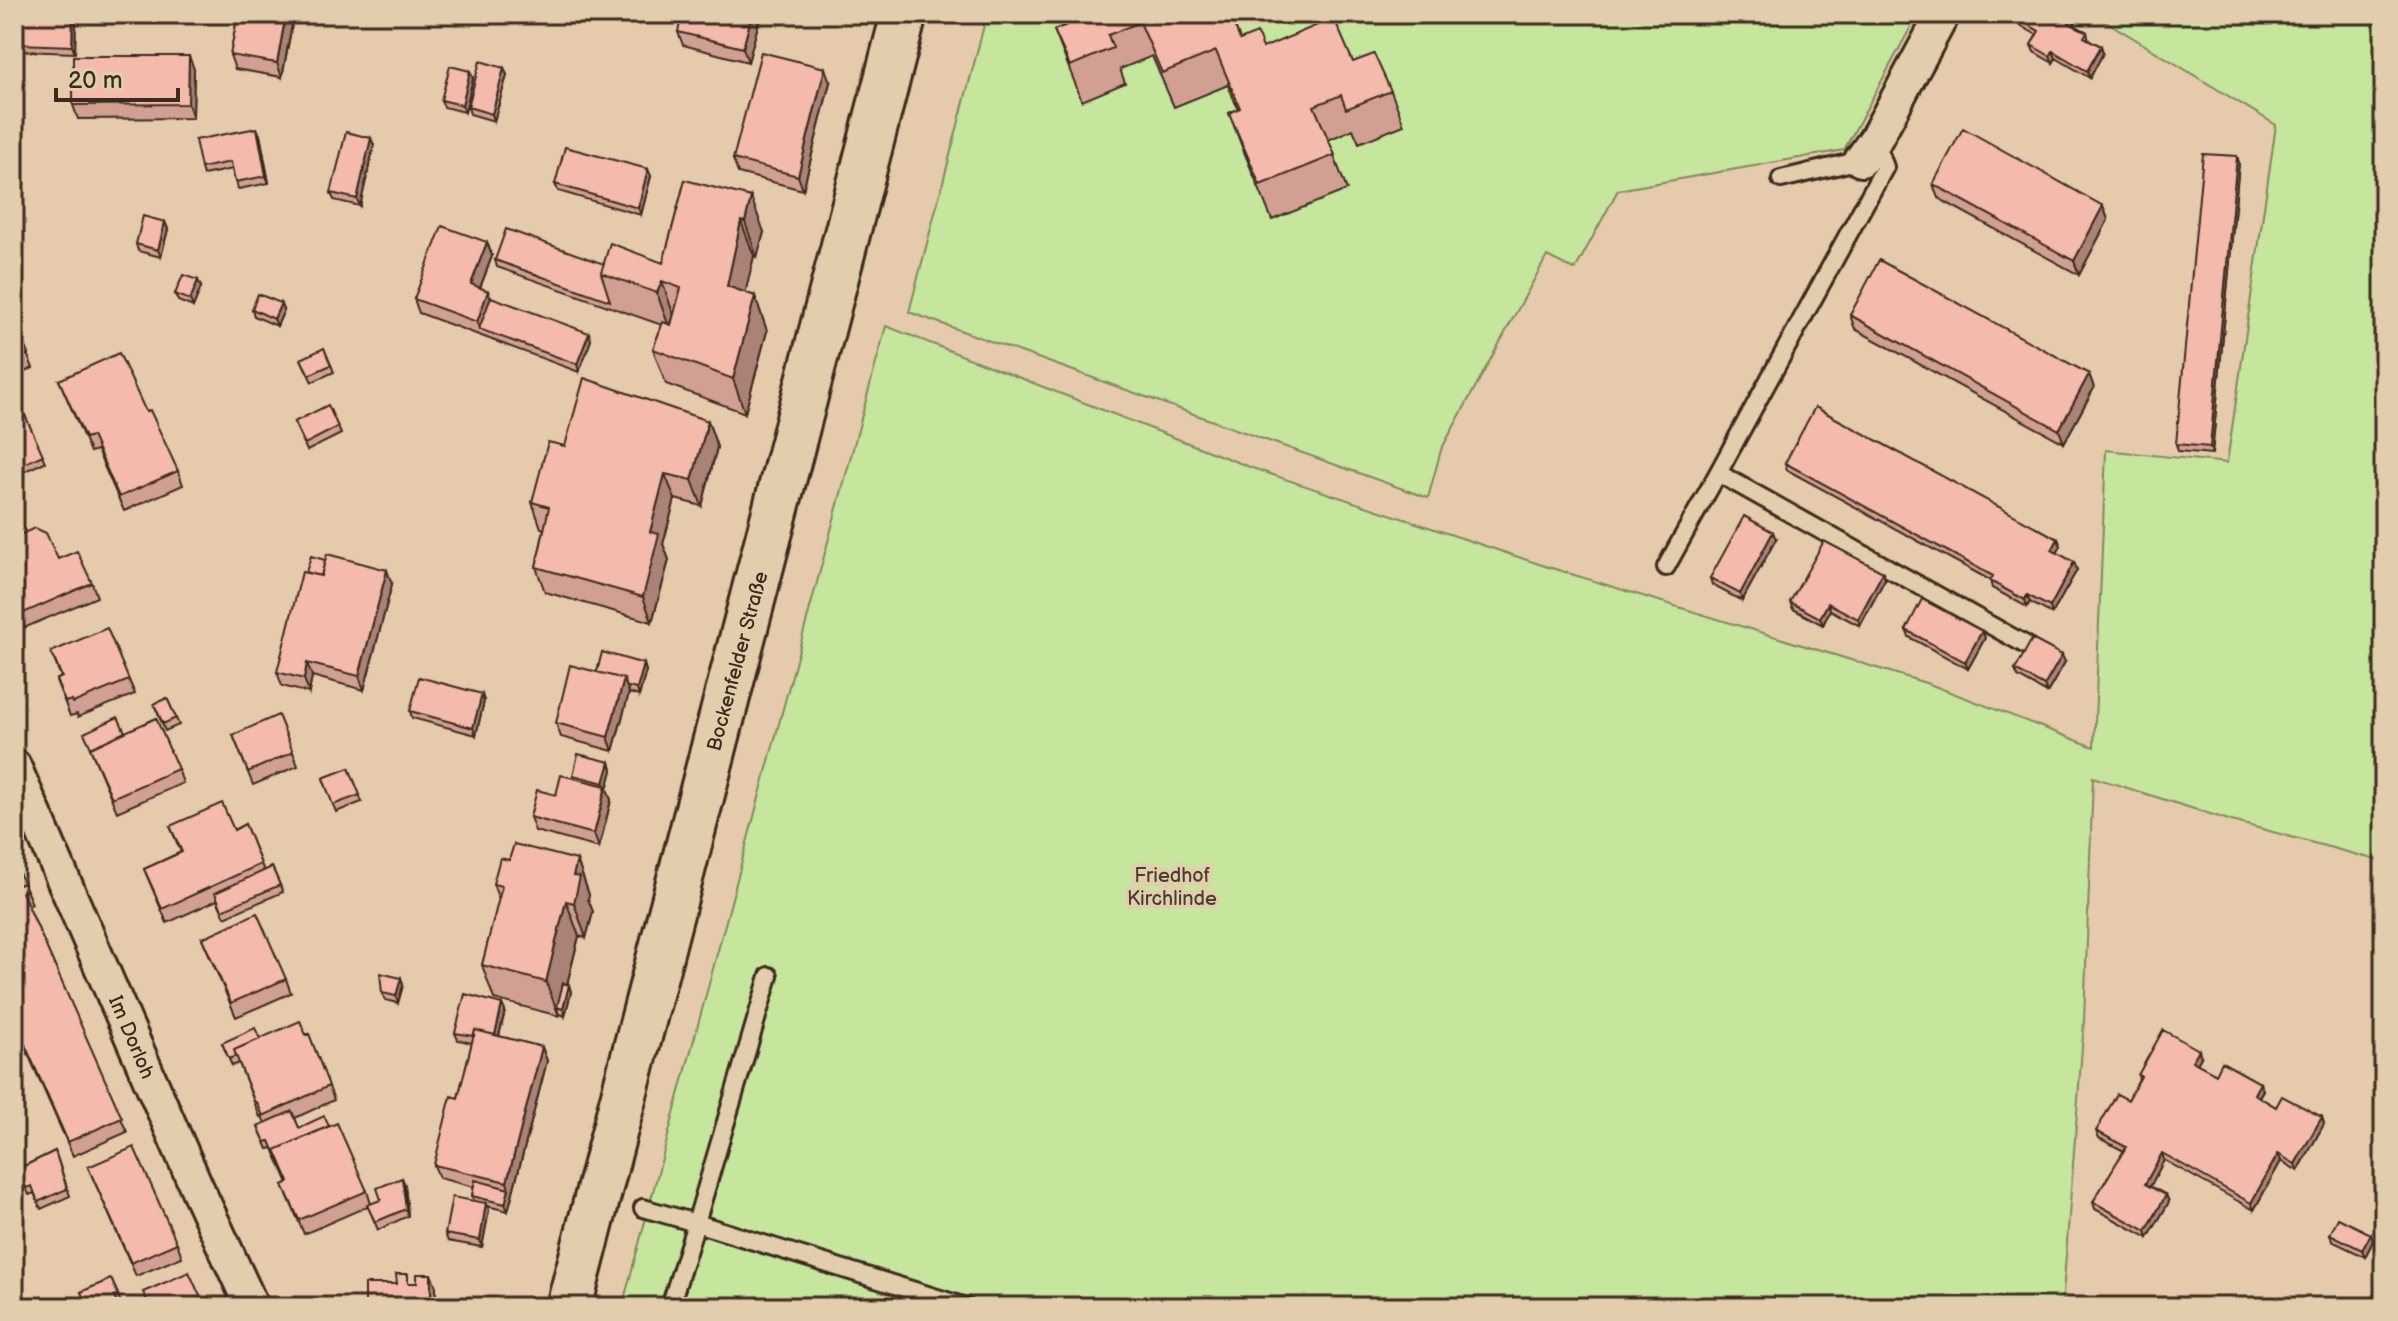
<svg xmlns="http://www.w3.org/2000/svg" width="2398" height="1321" font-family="'Balsamiq Sans',sans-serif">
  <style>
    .green { fill: #c6e59d; stroke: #80885e; stroke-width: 2 }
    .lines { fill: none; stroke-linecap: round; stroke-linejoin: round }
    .service-casing { stroke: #3b2a1e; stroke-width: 22 }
    .minor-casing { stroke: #3b2a1e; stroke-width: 38 }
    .secondary-casing { stroke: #3b2a1e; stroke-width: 50 }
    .service { stroke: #e2ceac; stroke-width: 16 }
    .minor { stroke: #e2ceac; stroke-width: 32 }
    .secondary { stroke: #e2ceac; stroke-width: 44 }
    .wall { fill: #d2a093; stroke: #3b2a1e; stroke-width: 2 }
    .shaded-wall { fill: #ab8278; stroke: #3b2a1e; stroke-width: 2 }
    .building { fill: #f4baab; stroke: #3b2a1e; stroke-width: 2 }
    .labels { text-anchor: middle; stroke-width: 8; stroke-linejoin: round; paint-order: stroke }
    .street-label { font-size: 20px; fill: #3b2a1e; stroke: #e2ceac }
    .park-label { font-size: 20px; fill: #493d2b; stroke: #e2ceac }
  </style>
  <rect width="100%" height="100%" fill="#e6caac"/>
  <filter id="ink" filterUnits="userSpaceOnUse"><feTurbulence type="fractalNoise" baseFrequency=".0125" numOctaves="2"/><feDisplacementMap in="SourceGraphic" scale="16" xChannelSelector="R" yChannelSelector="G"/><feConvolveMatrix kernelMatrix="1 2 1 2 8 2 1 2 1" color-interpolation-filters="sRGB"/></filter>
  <g filter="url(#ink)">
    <!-- green -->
    <path class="green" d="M987,14H1918L1844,150L1618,190L1575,270L1547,256L1441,450L1428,498L909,312Z
      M2094,14H2384V862L2232,821L2093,777L2084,1021L2062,1307H622L886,326L1255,469L1545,566L1929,684L2094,747L2106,450L2227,463L2276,125Z"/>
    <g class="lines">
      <!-- service casing -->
      <g class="service-casing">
        <path id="service" d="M1875,140L1885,167L1718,473L2026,645
          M1781,179L1861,160
          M1666,567L1718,473
          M769,976L696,1223L966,1307
          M643,1208L696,1223L670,1307"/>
      </g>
      <!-- minor casing -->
      <g class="minor-casing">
        <path id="minor" d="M1861,160L1875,140L1943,14
          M14,766L197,1188L252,1307"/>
      </g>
      <!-- secondary casing -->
      <g class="secondary-casing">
        <path id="secondary" d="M569,1307L904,14"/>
      </g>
      <!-- service -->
      <use href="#service" class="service"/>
      <!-- minor -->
      <use href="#minor" class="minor"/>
      <!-- secondary -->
      <use href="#secondary" class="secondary"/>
    </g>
    <!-- wall -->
    <path class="wall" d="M19,14H76L75,53L21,51L18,44Z
      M238,14H294L282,77L235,69L230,55Z
      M761,14L748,62L683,45L678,32Z
      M1070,14H1230L1240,40L1263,48L1353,62L1391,91L1404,125L1359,143L1353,129L1328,140L1347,190L1272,220L1242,147L1229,113L1238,109L1228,85L1174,107L1152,56L1120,69L1125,83L1082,101L1054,30L1073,22Z
      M2007,14H2079L2074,25L2087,32L2089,40L2101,46L2103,53L2090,78L2056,58L2053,63L2034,52L2031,45L2037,35L2010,20Z
      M504,68L507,75L494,121L470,114L468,107Z
      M194,69L193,118L78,119L73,105Z
      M473,78L465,112L444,107L441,100Z
      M830,82L803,190L738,173L733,159Z
      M260,135L269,183L238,189L233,169L203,175L201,168Z
      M374,145L360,206L334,200L331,193Z
      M2237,156L2239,163L2212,454L2178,451L2176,444Z
      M651,176L641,215L558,191L555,184Z
      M685,180L764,232L757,257L754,256L745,293L755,296L767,331L745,413L666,384L653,349L662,325L497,267L495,260L604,264L663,263Z
      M1933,184L2103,206L2108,220L2079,275L1938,198Z
      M165,222L168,229L161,257L138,251L136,244Z
      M487,242L492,256L480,288L488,291L490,298L591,340L579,372L419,313L414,299Z
      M201,287L193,307L178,301L175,294Z
      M252,309L284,310L277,326L254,316Z
      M1850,315L2089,374L2094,388L2064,443L1855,329Z
      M14,322L33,368L14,377Z
      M301,359L331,365L334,372L312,382Z
      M59,380L146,412L178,471L183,485L124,511L97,450L90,452Z
      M14,391L45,462L14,476Z
      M708,421L717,447L702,506L675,499L663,544L669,560L652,622L545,592L536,567L544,529L541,528L532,502L565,446Z
      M294,422L338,427L341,434L307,451Z
      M1785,463L2058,539L2061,546L2057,553L2077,570L2052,614L2030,602L2027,607L1992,588L1990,580L1787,470Z
      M14,537L58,559L92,583L97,597L24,628L14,605Z
      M1776,539L1742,601L1712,585L1710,578Z
      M1885,579L1860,626L1830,610L1823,625L1793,609L1790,602Z
      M392,584L364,690L312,676L309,693L282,686L277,672Z
      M1906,630L1982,631L1985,638L1968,669L1909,637Z
      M51,652L129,680L135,694L78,717L77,714L70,716L56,680L61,677Z
      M2065,662L2047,693L2018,677L2015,670Z
      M644,664L646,671L639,696L629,693L613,751L561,737L556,723L597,672Z
      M167,698L179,725L165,731L154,704Z
      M484,701L476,735L412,718L410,711Z
      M125,732L178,769L183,783L117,812L90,748Z
      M233,735L293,752L298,766L253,785Z
      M610,762L612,770L607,789L611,800L599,848L535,831L530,817L556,795L574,778L573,775Z
      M349,768L362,802L336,812L323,778Z
      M245,824L264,871L272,867L283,892L225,917L217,900L167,923L144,869L181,852L170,826L234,830Z
      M509,860H577L589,895L588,899L593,912L586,938L579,936L567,984L569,985L571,992L565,1016L559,1014V1016L494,999L482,965L499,900L493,884Z
      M17,868L32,904L28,906L127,1132L73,1156L14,1022V869Z
      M202,938L286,979L291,993L236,1017Z
      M401,978L403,985L398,1003L385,1000L382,993Z
      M505,1011L499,1036L542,1047L547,1061L508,1211L487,1206L489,1210L482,1247L448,1241L445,1234L474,1201L472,1196L474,1187L439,1178L434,1165L458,1098L472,1043L458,1040L455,1033Z
      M309,1034L334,1100L295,1118L299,1128L329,1126L367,1191L371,1204L381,1200L402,1178L405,1185L408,1216L378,1230L368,1206L304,1234L283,1185L288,1183L273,1148L268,1149L258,1126L265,1123L262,1116L260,1117L239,1063L232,1066L222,1043Z
      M2201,1057L2197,1064L2216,1074L2263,1090L2259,1097L2276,1107L2322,1117L2324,1124L2298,1171L2281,1161L2254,1210L2164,1160L2150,1186L2166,1195L2169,1202L2148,1238L2095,1209L2093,1202L2124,1151L2099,1138L2096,1131L2128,1100L2139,1079L2138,1075Z
      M55,1151L70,1196L41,1209L34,1193L29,1195L18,1169Z
      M88,1167L177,1243L182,1257L136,1276Z
      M2330,1234L2373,1241L2365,1257L2332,1241Z
      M111,1279L121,1302L117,1303L119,1307H88L81,1292Z"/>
    <!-- shaded-wall -->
    <path class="shaded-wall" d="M73,14H76L75,53L72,46Z
      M286,14H294L282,77L277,63Z
      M752,14H761L748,62L743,48Z
      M2073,14H2079L2071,30L2069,23Z
      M2101,46L2103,53L2090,78L2087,71Z
      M2053,51L2056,58L2053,63L2050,56Z
      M189,56L194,69L193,118L188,104Z
      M504,68L507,75L494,121L492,114Z
      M825,68L830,82L803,190L798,176Z
      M470,71L473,78L465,112L462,105Z
      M257,128L260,135L269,183L266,176Z
      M371,138L374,145L360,206L357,199Z
      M2237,156L2239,163L2212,454L2210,447Z
      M648,169L651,176L641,215L638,208Z
      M751,197L764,232L757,257L745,222Z
      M2103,206L2108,220L2079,275L2074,261Z
      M741,221L754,256L739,320L727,286Z
      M165,222L168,229L161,257L158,250Z
      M487,242L492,256L476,298L471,284Z
      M198,280L201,287L193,307L190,300Z
      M662,281L674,316L669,327L657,293Z
      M488,291L493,305L479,329L477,322Z
      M755,296L767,331L745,413L733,379Z
      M281,303L284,310L277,326L274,319Z
      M589,333L591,340L579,372L577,364Z
      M2089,374L2094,388L2064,443L2059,430Z
      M708,421L717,447L702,506L692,480Z
      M665,474L675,499L663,544L669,560L652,622L643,597L650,532Z
      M1773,532L1776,539L1742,601L1740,594Z
      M2058,539L2061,546L2055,557L2052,550Z
      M2074,562L2077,570L2052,614L2050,607Z
      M387,570L392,584L364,690L359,676Z
      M1883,572L1885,579L1860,626L1858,619Z
      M2027,595L2030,602L2027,607L2025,600Z
      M1828,603L1830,610L1823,625L1820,618Z
      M1982,631L1985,638L1968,669L1965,662Z
      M2062,655L2065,662L2047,693L2044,686Z
      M307,663L312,676L309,693L304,679Z
      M644,664L646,671L639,696L637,689Z
      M624,679L629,693L613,751L608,737Z
      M482,694L484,701L476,735L473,728Z
      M610,762L612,770L607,789L611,800L599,848L594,834L606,787L604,783Z
      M577,860L589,895L588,899L593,912L586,938L574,903L573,876Z
      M566,901L579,936L561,1008L557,1007L559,1016L546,982Z
      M401,978L403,985L398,1003L396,996Z
      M569,985L571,992L565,1016L563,1009Z
      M502,1004L505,1011L496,1047L494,1040Z
      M542,1047L547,1061L508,1211L505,1204L509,1189L507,1182Z
      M2199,1050L2201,1057L2195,1068L2192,1061Z
      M2260,1083L2263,1090L2256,1101L2254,1094Z
      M2322,1117L2324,1124L2298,1171L2295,1164Z
      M2162,1153L2164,1160L2148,1191L2145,1184Z
      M2278,1154L2281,1161L2254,1210L2251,1203Z
      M402,1178L405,1185L408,1216L406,1209Z
      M2166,1195L2169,1202L2148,1238L2146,1231Z
      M486,1203L489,1210L482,1247L480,1240Z
      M2371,1234L2373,1241L2365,1257L2362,1250Z
      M431,1274L436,1287V1301L438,1307H434L431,1297Z"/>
    <!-- building -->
    <path class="building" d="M19,14H73L72,46L18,44Z
      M238,14H286L277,63L230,55Z
      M682,14H752L743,48L678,32Z
      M1072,14H1230L1240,40L1257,33L1263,48L1334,18L1353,62L1374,54L1391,91L1346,109L1341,95L1314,106L1335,155L1260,185L1229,113L1240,108L1216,51L1162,73L1140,22L1108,35L1113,48L1070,66L1054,30L1075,22Z
      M2009,14H2073L2069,23L2087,32L2084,37L2101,46L2087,71L2053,51L2050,56L2031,45L2039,31Z
      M761,52L825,68L798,176L733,159Z
      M73,56H189L188,104L73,105Z
      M480,61L504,68L492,114L468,107Z
      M450,66L470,71L462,105L441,100Z
      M257,128L266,176L235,182L231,162L201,168L195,140Z
      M1963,128L2103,206L2074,261L1933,184Z
      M346,132L371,138L357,199L331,193Z
      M565,147L648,169L638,208L555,184Z
      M2203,154L2237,156L2210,447L2176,444Z
      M685,180L751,197L745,222L741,221L727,286L755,296L733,379L653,349L663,322L671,325L681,288L662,281L657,293L601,273L610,243L663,263Z
      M143,216L165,222L158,250L136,244Z
      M442,226L487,242L471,284L488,291L477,322L414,299Z
      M506,229L604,264L601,273L610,301L495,260Z
      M1879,260L2089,374L2059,430L1850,315Z
      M183,275L198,280L190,300L175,294Z
      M258,294L281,303L274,319L252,309Z
      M491,297L589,333L577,364L479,329Z
      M14,322L28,354L14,361Z
      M324,348L331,365L309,375L301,359Z
      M119,353L146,412L150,410L178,471L119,497L92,436L85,438L59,380Z
      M584,378L708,421L692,480L665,474L650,532L659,534L643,597L536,567L549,507L532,502L548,442L565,446Z
      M14,391L43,455L14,468Z
      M328,405L338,427L305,444L294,422Z
      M1815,407L2058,539L2052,550L2074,562L2050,607L2027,595L2025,600L1990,581L1993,576L1785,463Z
      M1744,516L1773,532L1740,594L1710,578Z
      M35,528L46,533L58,559L77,551L92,583L19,615L14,603V537Z
      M1824,541L1883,572L1858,619L1828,603L1820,618L1790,602Z
      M327,554L387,570L359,676L307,663L304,679L277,672L302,572L321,576Z
      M311,556L325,560L321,576L306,572Z
      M1922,599L1982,631L1965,662L1906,630Z
      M107,628L129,680L73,703L72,700L65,702L56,680L62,677L51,652Z
      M2032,639L2062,655L2044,686L2015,670Z
      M602,652L644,664L637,689L627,687L624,679L597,672Z
      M570,665L624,679L608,737L556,723Z
      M419,677L482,694L473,728L410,711Z
      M167,698L176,718L163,724L154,704Z
      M278,715L293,752L248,772L233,735Z
      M118,717L125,732L91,748L84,733Z
      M156,718L178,769L112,798L90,748Z
      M578,754L610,762L604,783L573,775Z
      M349,768L360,795L333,805L323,778Z
      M561,775L606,786L594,834L530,817L537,790L556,795Z
      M222,803L234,830L245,824L261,864L162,909L144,869L182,852L170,826Z
      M514,844L577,860L573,876L580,877L574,903L566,901L546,982L482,965L502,886L493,884L500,858L509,860Z
      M272,867L280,885L222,910L215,893Z
      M17,868L20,876L15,878L19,885L23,883L27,890L22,892L122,1118L68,1142L14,1020V869Z
      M257,913L286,979L231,1003L202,938Z
      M380,973L401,978L396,996L382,993Z
      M563,983L569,985L563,1009L557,1007Z
      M465,994L502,1004L495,1035L475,1030L474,1036L455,1033Z
      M300,1021L306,1035L309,1034L329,1086L263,1116L257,1102L255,1103L234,1050Z
      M255,1028L260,1039L234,1050L236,1056L229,1059L222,1043Z
      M475,1030L542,1047L507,1182L434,1165L451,1096L458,1098Z
      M2163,1030L2199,1050L2192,1061L2216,1074L2222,1062L2260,1083L2254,1094L2276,1107L2282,1096L2322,1117L2295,1164L2278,1154L2251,1203L2162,1153L2145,1184L2166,1195L2146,1231L2093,1202L2126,1147L2096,1131L2117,1094L2128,1100L2141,1076L2138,1075Z
      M292,1111L299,1128L324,1116L329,1126L275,1150L277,1157L270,1141L265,1142L258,1126Z
      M337,1123L367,1191L299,1220L283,1185L289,1182L275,1150Z
      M134,1147L177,1243L131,1263L88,1167Z
      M55,1151L67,1189L38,1202L32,1186L26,1188L18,1169Z
      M402,1178L406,1209L375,1222L367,1205L381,1200L377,1188Z
      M475,1180L509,1189L505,1204L472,1196Z
      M452,1197L486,1203L480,1240L445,1234Z
      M2338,1218L2371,1234L2362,1250L2330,1234Z
      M189,1272L205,1307H150L143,1292Z
      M396,1274H408V1283H417V1274H431V1297L434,1298L435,1307H365V1284H397Z
      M111,1279L118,1294L114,1296L119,1307H88L81,1292Z"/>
  </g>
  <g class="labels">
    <!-- street labels -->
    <g class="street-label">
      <text transform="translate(737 661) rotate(-75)" y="7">Bockenfelder Straße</text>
      <text transform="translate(132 1037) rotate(67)" y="7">Im Dorloh</text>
    </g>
    <!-- park labels -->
    <g class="park-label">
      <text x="1172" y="882">Friedhof<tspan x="1172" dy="23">Kirchlinde</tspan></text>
    </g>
  </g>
  <!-- margin -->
  <rect width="2398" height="1321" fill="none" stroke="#e2ceac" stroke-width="48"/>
  <rect x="24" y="24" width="2350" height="1273" fill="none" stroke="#3b2a1e" stroke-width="3" filter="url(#ink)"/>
  <!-- scale -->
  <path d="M56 88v12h122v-12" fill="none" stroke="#3b2a1e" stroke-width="4"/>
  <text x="68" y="88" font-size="24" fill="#3b2a1e" stroke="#e2ceac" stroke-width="6" paint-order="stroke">20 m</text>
</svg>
